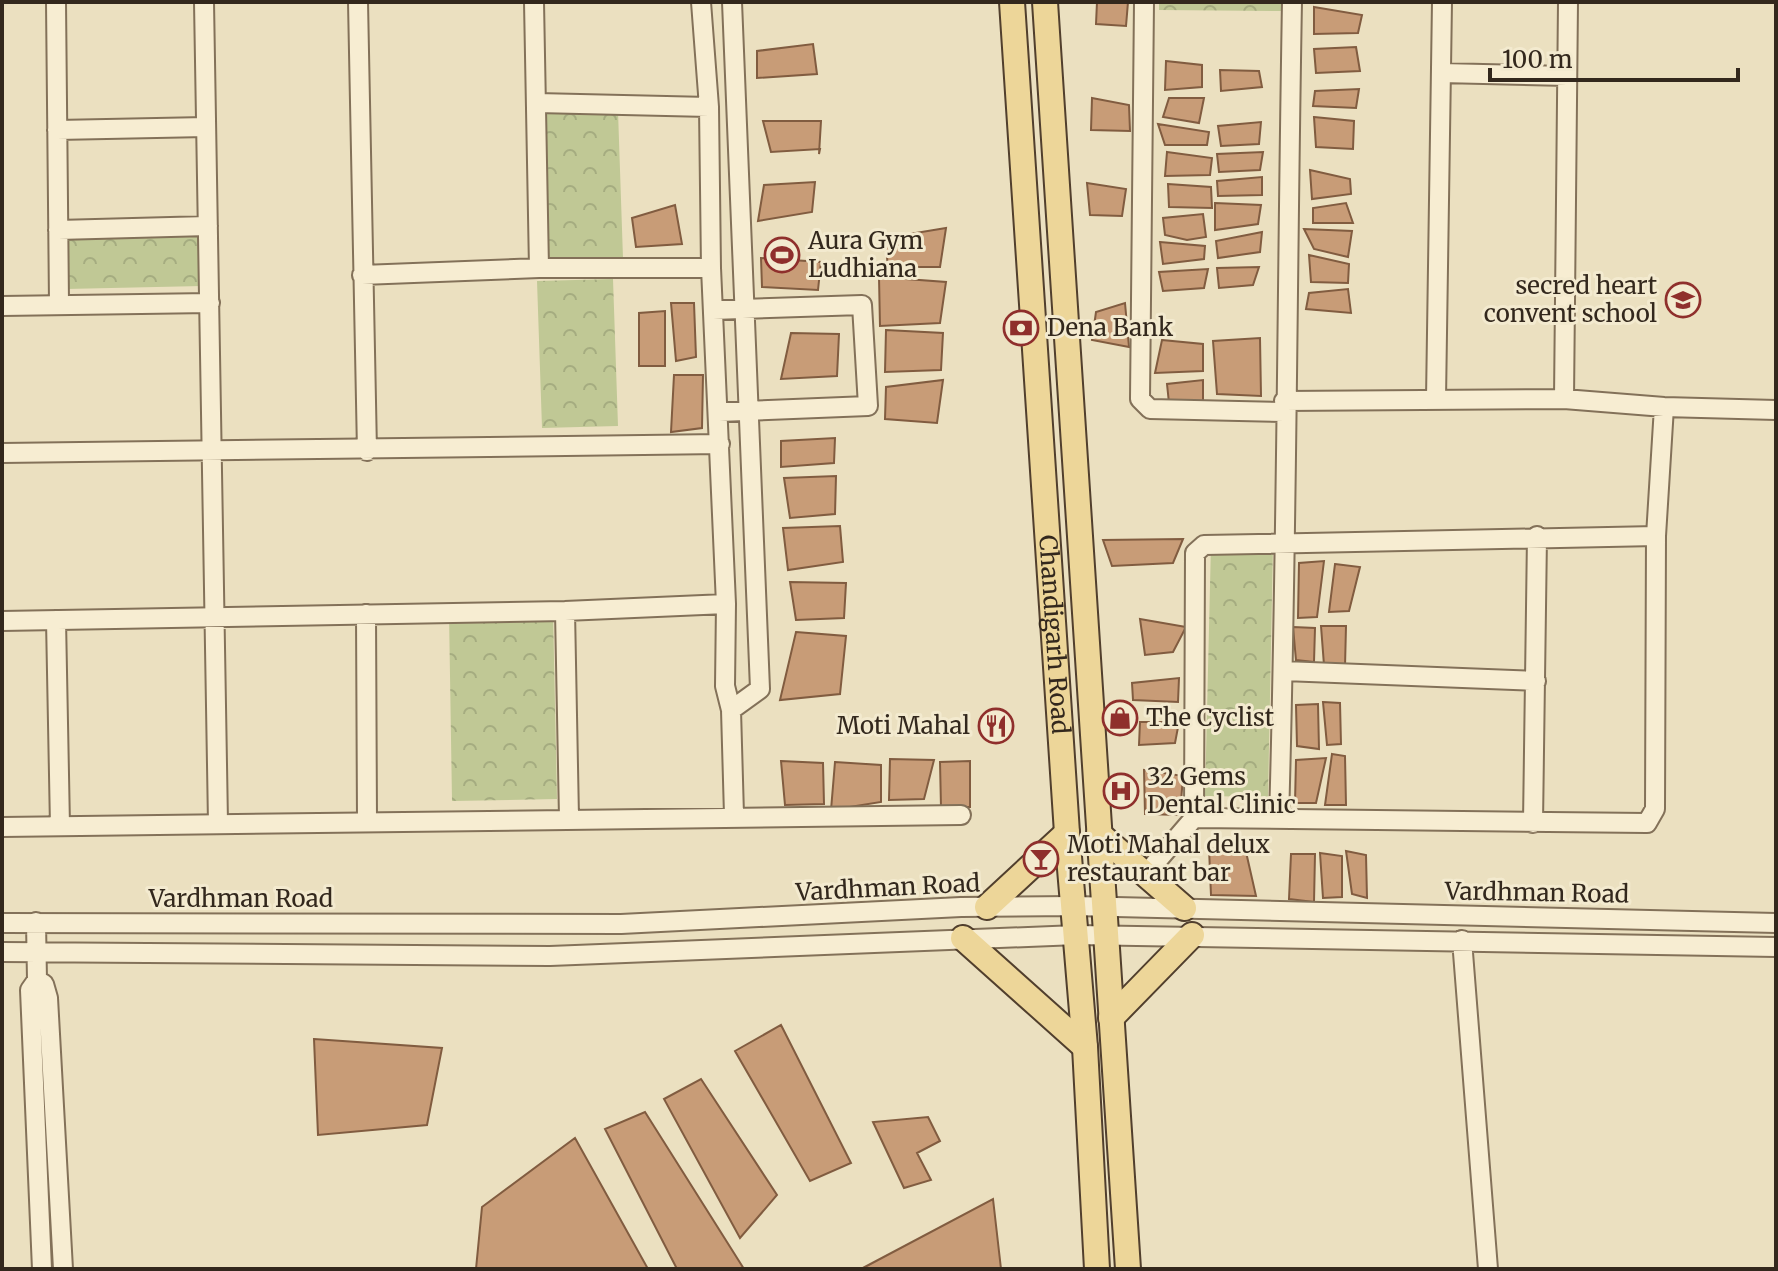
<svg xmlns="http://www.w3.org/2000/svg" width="1778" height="1271" font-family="Merriweather,serif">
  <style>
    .park { fill: url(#park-crowns) }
    .building { fill: #c89c77; stroke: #815c40; stroke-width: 2 }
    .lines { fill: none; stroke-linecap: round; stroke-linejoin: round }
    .minor-casing { stroke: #837159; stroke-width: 22 }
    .major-casing { stroke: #513f2d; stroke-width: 28 }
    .minor { stroke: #f7edd2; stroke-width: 18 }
    .major { stroke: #edd699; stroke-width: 24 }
    .labels { text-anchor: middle; stroke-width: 6; stroke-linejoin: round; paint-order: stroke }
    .poi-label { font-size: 24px; fill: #33281d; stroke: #f3eacf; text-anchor: start }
    .street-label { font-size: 24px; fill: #33281d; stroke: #f3eacf }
  </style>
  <defs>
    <pattern id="park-crowns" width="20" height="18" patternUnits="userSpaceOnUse" patternTransform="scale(2)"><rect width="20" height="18" fill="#c0c895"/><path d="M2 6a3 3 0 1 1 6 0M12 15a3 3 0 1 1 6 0" fill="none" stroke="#a5ac80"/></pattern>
  </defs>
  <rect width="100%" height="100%" fill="#ebe0c0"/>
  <!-- park -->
  <path class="park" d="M1159,2H1281V11L1159,10Z
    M618,111L623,258L547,260L542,114Z
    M201,235L202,286L66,289L65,238Z
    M613,279L618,426L542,428L537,281Z
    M1211,544L1273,546L1268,797L1205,796Z
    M553,612L557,799L452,801L449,613Z"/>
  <!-- building -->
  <path class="building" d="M1097,2H1128L1126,26L1096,24Z
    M1314,7L1362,15L1358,33L1314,34Z
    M813,44L817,74L757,78V51Z
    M1356,47L1360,71L1316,73L1314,49Z
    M1166,61L1202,65V87L1165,90Z
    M1220,70L1259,71L1262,87L1221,91Z
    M1359,89L1356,108L1313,106L1315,91Z
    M1092,98L1129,105L1130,131L1091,130Z
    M1169,98H1204L1199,123L1163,117Z
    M1314,117L1354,121L1353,149L1316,147Z
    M763,121H821L819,154L820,149L771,152Z
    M1261,122L1259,144L1221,146L1218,126Z
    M1158,124L1209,132L1207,145H1165Z
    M1167,152L1212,158L1210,175L1165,176Z
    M1263,152L1260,170L1219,172L1217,154Z
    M1310,170L1350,179L1351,194L1312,199Z
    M1262,177V195L1218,196L1217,181Z
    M815,182L812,212L758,221L764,185Z
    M1087,183L1126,189L1122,216L1090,215Z
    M1168,184L1211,187L1212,208L1169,207Z
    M1215,203L1261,205L1258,224L1215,230Z
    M1346,203L1353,223H1313V208Z
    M675,205L682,244L636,247L632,218Z
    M1203,214L1206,237L1187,240L1165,235L1163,218Z
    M946,228L940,267H888L885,238Z
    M1304,229L1352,231L1348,257L1314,249Z
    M1262,232L1260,252L1218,258L1216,241Z
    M1160,242L1205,246L1204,259L1163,264Z
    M1309,255L1349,264L1348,283L1311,282Z
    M761,258L821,262L818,290L762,287Z
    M1259,267L1253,285L1219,288L1217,268Z
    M1208,269L1204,288L1163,291L1159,272Z
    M879,277L946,282L940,323L880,326Z
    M1348,289L1351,313L1306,309L1309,293Z
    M671,303H694L696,357L676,361Z
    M1125,303L1129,347L1092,340L1096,312Z
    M665,311V366H639V313Z
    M886,330L943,333L941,370L885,372Z
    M791,333L839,334L837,376L781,379Z
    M1260,338L1261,396L1217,394L1213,341Z
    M1162,340L1203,344V371L1155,373Z
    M674,375H703L702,428L671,432Z
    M943,380L937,423L885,419L886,387Z
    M1203,380V403H1169L1167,384Z
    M835,438L834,463L781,467V441Z
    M836,476L835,514L790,518L784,478Z
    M840,526L843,562L788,570L783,528Z
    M1183,539L1173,563L1112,566L1103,540Z
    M1324,561L1317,617L1298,618L1299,563Z
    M1335,564L1360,567L1349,611L1329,612Z
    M790,582L846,583L844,618L796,620Z
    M1140,619L1186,627L1173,652L1145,655Z
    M1321,626H1346L1345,667L1324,665Z
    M1293,627L1315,628L1314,662L1296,660Z
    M796,632L846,636L840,694L780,700Z
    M1179,678L1178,702L1133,700L1132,683Z
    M1323,702L1340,703L1341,744L1327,745Z
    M1318,704L1319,749L1297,746L1296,705Z
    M1140,722H1179L1175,743L1139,745Z
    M1332,754L1345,756L1346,805H1325Z
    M1326,758L1316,803H1295L1296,760Z
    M890,759L934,760L924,799L889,800Z
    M781,761L823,763L824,804L785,805Z
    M970,761V807H941L940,762Z
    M835,762L881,765V802L831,810Z
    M1144,770L1183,776L1180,815L1145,814Z
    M1209,848L1246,852L1256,896L1211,895Z
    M1346,851L1366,855L1367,898L1352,894Z
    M1320,853L1342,856V897L1323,898Z
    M1291,854H1315L1314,902L1289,899Z
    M781,1025L851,1163L810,1181L735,1051Z
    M314,1039L442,1048L427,1125L318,1135Z
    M701,1079L777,1195L740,1238L664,1099Z
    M645,1112L744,1269H677L605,1129Z
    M928,1117L940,1141L917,1153L931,1180L904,1188L873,1122Z
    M575,1138L648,1269H476L482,1207Z
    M993,1199L1001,1269H861Z"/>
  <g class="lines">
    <!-- minor casing -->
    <g class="minor-casing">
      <path id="minor" d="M56,2L59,303
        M204,2L218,823
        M358,2L367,451
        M534,2L539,268
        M701,2L709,107L711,268L726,604L725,686L731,710L734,815
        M1144,2L1140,399L1150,409L1284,412
        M1441,73L1567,76
        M537,103L709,107
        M57,130L206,127
        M58,230L208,226
        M362,275L539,268H711
        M2,306L210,303
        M713,310L862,305L868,406L719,412
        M1436,399L1442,2
        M1564,399L1568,2
        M1284,401L1564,399L1664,407L1776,410
        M2,453L720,444
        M565,611L569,818
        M366,614L367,821
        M56,620L60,826
        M2,621L565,611L726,604
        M1284,671L1536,681
        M731,710L760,689L732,2
        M1194,818L1647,823L1655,809L1656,536L1664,407
        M1279,819C1287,547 1287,274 1292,2
        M1533,823L1537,536
        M2,827L961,815
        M1145,875L1194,818L1195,553L1204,545L1656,536
        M36,922L37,980L30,990L42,1269
        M2,923L621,924L961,907L1074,906L1776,923
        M1462,940L1488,1269
        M2,952L550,956L1077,935L1776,947
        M37,980L44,984L48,998L63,1269"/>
    </g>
    <!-- major casing -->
    <g class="major-casing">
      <g id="major">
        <path id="s1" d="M1012,2L1067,833L1085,1047L1097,1269"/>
        <path d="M1045,2L1128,1269"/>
        <path d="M1099,834L1184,908"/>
        <path d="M987,907L1067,833"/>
        <path d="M963,938L1085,1047"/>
        <path d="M1111,1018L1192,935"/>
      </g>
    </g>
    <!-- minor -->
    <use href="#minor" class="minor"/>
    <!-- major -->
    <use href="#major" class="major"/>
  </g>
  <!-- icons -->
  <defs>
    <g id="stadium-ring" transform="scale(1.8)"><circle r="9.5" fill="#f3eacf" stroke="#8f2f2c" stroke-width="1.5"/><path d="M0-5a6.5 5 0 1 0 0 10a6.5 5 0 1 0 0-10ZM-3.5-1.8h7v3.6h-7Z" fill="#8f2f2c"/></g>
    <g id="school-ring" transform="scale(1.8)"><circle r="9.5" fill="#f3eacf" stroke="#8f2f2c" stroke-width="1.5"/><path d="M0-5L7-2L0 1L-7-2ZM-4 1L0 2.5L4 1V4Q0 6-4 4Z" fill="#8f2f2c"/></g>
    <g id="bank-ring" transform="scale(1.8)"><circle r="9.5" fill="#f3eacf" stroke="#8f2f2c" stroke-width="1.5"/><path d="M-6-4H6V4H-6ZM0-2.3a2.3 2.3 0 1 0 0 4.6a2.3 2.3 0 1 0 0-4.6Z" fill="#8f2f2c"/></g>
    <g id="shop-ring" transform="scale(1.8)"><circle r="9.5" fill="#f3eacf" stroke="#8f2f2c" stroke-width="1.5"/><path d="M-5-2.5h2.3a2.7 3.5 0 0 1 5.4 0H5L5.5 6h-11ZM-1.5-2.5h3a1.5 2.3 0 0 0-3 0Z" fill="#8f2f2c"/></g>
    <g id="restaurant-ring" transform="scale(1.8)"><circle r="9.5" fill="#f3eacf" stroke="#8f2f2c" stroke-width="1.5"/><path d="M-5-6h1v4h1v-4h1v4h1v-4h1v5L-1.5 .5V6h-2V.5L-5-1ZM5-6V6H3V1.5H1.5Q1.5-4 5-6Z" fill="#8f2f2c"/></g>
    <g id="hospital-ring" transform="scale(1.8)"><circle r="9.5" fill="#f3eacf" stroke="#8f2f2c" stroke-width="1.5"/><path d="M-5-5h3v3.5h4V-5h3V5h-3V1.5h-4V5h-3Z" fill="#8f2f2c"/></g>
    <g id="bar-ring" transform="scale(1.8)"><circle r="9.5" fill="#f3eacf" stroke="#8f2f2c" stroke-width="1.5"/><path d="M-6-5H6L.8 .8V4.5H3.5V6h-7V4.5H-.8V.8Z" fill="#8f2f2c"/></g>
  </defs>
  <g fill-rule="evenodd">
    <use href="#stadium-ring" x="782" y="255"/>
    <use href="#school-ring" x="1683" y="300"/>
    <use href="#bank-ring" x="1021" y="328"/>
    <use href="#shop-ring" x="1120" y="718"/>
    <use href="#restaurant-ring" x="996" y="726"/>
    <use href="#hospital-ring" x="1121" y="791"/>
    <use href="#bar-ring" x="1041" y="859"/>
  </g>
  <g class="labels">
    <!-- poi labels -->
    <g class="poi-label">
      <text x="808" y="249">Aura Gym<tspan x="808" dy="28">Ludhiana</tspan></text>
      <text x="1657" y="294" text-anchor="end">secred heart<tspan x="1657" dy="28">convent school</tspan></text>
      <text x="1047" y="336">Dena Bank</text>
      <text x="1146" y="726">The Cyclist</text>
      <text x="970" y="734" text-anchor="end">Moti Mahal</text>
      <text x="1147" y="785">32 Gems<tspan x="1147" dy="28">Dental Clinic</tspan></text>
      <text x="1067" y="853">Moti Mahal delux<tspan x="1067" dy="28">restaurant bar</tspan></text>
    </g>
    <!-- street labels -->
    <g class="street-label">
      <text dy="8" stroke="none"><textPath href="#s1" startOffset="634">Chandigarh Road</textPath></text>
      <text transform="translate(888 888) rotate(-3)" y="8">Vardhman Road</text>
      <text transform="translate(1537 893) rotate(1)" y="8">Vardhman Road</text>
      <text x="241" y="907">Vardhman Road</text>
    </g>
  </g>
  <!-- border -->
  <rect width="1778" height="1271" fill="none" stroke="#33281d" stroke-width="8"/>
  <!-- scale -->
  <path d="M1490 68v12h248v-12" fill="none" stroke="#33281d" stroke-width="4"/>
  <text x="1502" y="68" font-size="24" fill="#33281d" stroke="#f3eacf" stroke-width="6" paint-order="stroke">100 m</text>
</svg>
